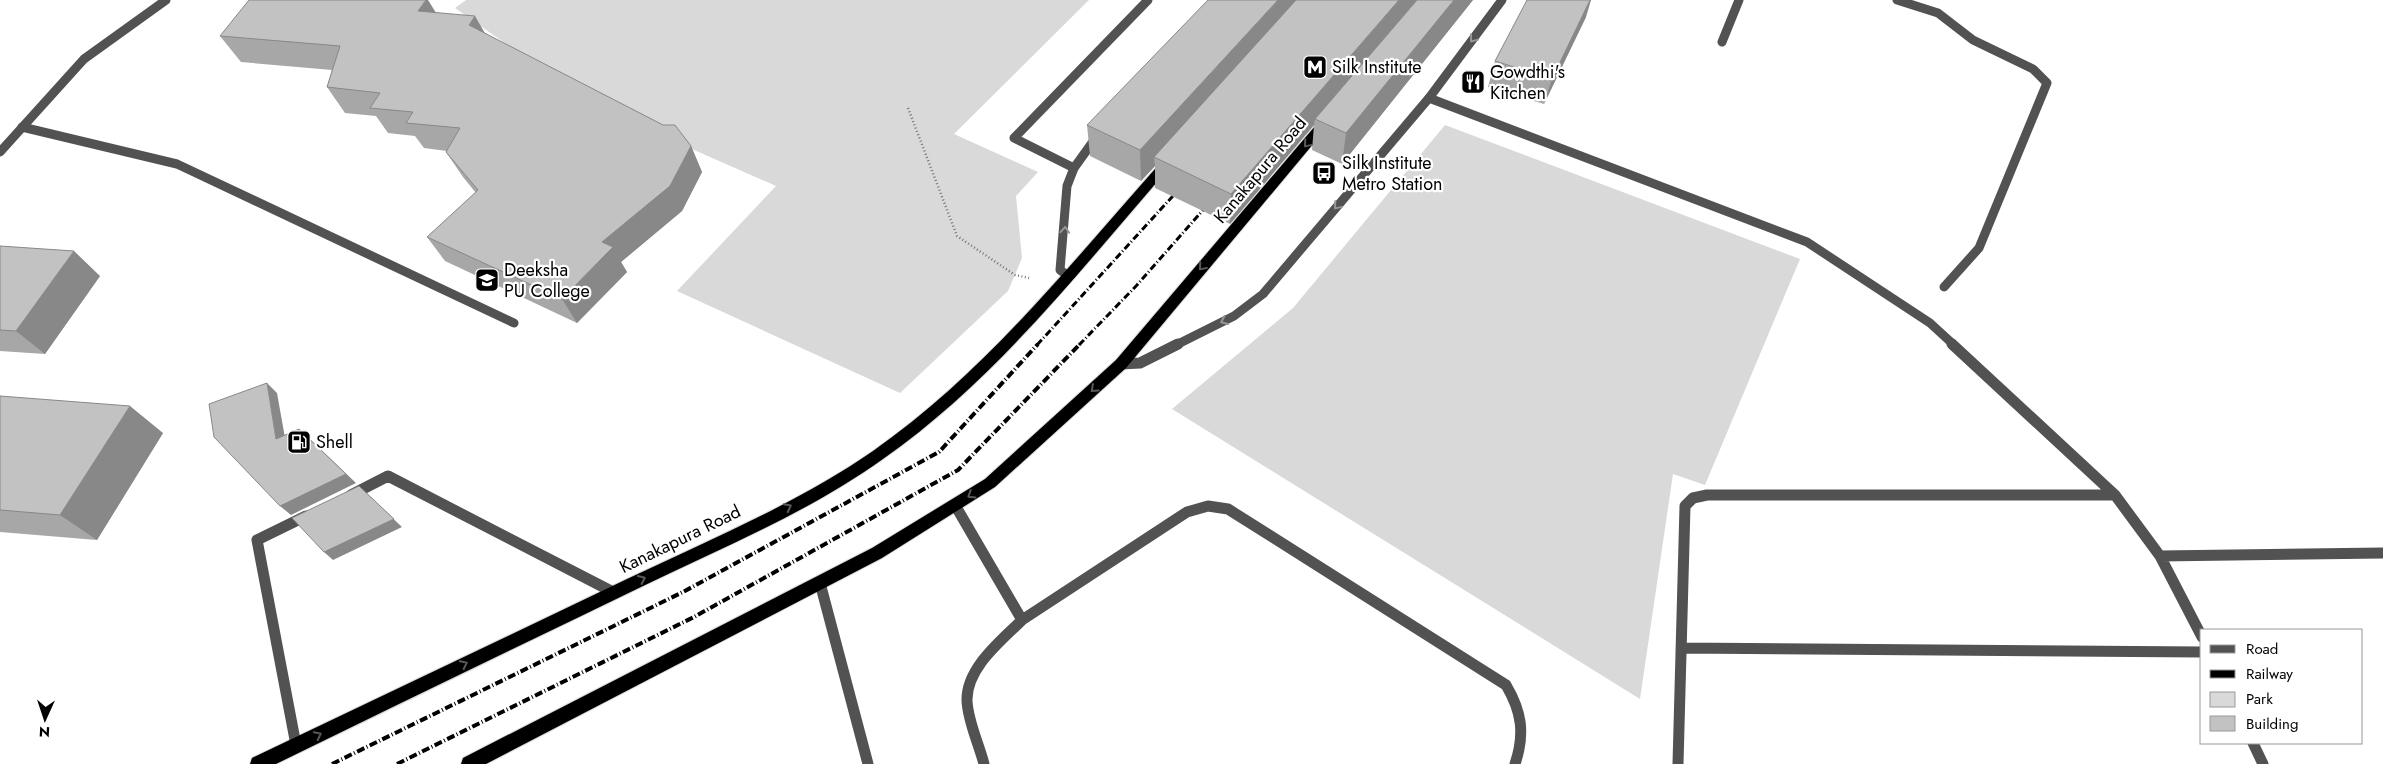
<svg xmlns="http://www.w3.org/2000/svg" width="2383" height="764" font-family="Jost,sans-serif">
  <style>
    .green { fill: #d9d9d9 }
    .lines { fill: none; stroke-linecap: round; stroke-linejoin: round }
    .trunk-casing { stroke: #dbdbdb; stroke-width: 2 }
    .path { stroke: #747474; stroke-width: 2.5; stroke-dasharray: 1 2.5; stroke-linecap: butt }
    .service-far1 { stroke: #525252; stroke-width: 9 }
    .service { stroke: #525252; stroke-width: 11 }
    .minor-far1 { stroke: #525252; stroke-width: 9 }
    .minor { stroke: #525252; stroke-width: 11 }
    .tertiary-far1 { stroke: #525252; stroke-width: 9 }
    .tertiary { stroke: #525252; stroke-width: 11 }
    .trunk { fill: #000; fill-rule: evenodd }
    .rail-far1 { stroke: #000; stroke-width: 3; stroke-dasharray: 7 2.5 1 2.5; stroke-linecap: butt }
    .rail { stroke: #000; stroke-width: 4; stroke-dasharray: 8 2.5 1 2.5; stroke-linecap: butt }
    .wall { fill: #a7a7a7 }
    .shaded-wall { fill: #888 }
    .building { fill: #c2c2c2; stroke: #888 }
    .oneway { stroke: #979797 }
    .oneway2 { stroke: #595959 }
    .labels { text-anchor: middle; stroke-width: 4.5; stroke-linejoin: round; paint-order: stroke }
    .poi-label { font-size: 18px; fill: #000; stroke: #fff; text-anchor: start }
    .street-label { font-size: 18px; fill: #000; stroke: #fff }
  </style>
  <rect width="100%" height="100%" fill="#fff"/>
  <!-- green -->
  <path class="green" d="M466,0H1089L954,134L1038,172L1016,196L1022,258L1008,291L900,393L677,291L776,186L594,106L455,8Z
    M1445,125L1800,259L1705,485L1673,474L1640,699L1172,409L1293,308Z"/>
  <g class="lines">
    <!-- trunk casing -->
    <g class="trunk-casing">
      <path id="trunk" d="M1325,118L1329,119L1331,122L1329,125L1126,368L995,487L882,558L486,764H461L463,758L872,548L985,479L1116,360L1321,119Z
        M1166,159L1172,164L1170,167C1080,270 996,380 883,459C809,512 722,548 641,587C519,646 397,705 276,764H250L252,758C377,698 502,639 627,579C709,540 798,503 873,451C986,372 1071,263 1162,161Z"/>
    </g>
    <!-- path -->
    <path class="path" d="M908,108L957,236L1015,275L1029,278"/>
    <!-- service-far1 -->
    <path class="service-far1" d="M1897,0L1938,13L1973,40L2033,69L2047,83L1979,248L1944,287
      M1722,42L1739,0
      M22,127L177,164L514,323
      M1074,168L1014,138L1148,0"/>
    <!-- service -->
    <path class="service" d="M351,495L388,476L613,592
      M955,505L1022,620C1001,641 966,668 967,701C968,722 979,744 984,764
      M820,583L868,764
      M1022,620L1187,512L1208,506L1228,509L1506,685C1522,712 1525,734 1515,764
      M296,745L257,540L306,516"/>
    <!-- minor-far1 -->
    <path class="minor-far1" d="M1429,98L1807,242L1930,323L1954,345"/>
    <!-- minor -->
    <path class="minor" d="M1952,344L2115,495L2160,556L2202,637
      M2160,556L2383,553
      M1681,648L2202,652
      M2253,743L2263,764
      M1678,764L1685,506L1693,498L1707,495H2115"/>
    <!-- tertiary-far1 -->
    <path class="tertiary-far1" d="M0,152L84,59L166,0
      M1067,275L1060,270L1067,186L1074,168L1097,136
      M1176,345L1234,316L1263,294L1429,98L1502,0"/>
    <!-- tertiary -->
    <path class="tertiary" d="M1121,364L1140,363L1178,344"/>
    <!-- trunk -->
    <use href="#trunk" class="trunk"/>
    <!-- rail-far1 -->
    <path class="rail-far1" d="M1037,345L1182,186
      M1079,345L1137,285L1211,201"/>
    <!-- rail -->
    <path class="rail" d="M332,764L683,592L939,452L1038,344
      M397,764L694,617L958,470L1080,344"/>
  </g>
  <!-- wall -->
  <path class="wall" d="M1473,0L1342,164L1312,150L1314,125L1230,224L1155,188V166L1141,181L1090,156L1087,125Z
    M436,13L485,33L691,146L702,172L682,211L621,262L627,272L577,323L445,261L427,237L476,193L463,177L446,152L447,151L424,148L415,136L388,133L376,116L345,113L327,87L332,70L241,62L220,36Z
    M1586,17L1544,104L1488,87L1495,61Z
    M0,246L100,276L45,354L0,351Z
    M0,396L163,433L97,540L0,532Z"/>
  <!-- shaded-wall -->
  <path class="shaded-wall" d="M426,0H428L443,24L418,11Z
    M1278,0H1304L1154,157L1155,166L1141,181L1140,150Z
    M1399,0H1421L1315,119L1314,125L1230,224L1231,194Z
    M1454,0H1473L1342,164L1346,133Z
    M1590,0H1591L1586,17L1544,104L1552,79Z
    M475,16L490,42L469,25Z
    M691,146L702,172L682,211L621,262L627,272L577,323L562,299L602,242Z
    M74,251L100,276L45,354L16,331Z
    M267,383L277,393L287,449L276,439Z
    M130,406L163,433L97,540L60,515Z
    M299,429L356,483L291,515L280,506Z
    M359,486L402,527L333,560L324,552Z"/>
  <!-- building -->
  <path class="building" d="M249,0H426L418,11L475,16L469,25L663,125H675L691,146L670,186L602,242L613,247L562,299L427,237L478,190L446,152L460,128L406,123L413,112L370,108L380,93L327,87L340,46L220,36Z
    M1208,0H1278L1140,150L1087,125Z
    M1296,0H1399L1231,194L1154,157Z
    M1417,0H1454L1346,133L1315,119Z
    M1527,0H1590L1552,79L1495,61Z
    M0,246L74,251L16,331L0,330Z
    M267,383L276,439L299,429L346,474L280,506L214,437L209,404Z
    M0,396L130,406L60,515L0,510Z
    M359,486L394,519L324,552L292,518Z"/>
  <!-- one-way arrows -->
  <defs><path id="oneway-chevron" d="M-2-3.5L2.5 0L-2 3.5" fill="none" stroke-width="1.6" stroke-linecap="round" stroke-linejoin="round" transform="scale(1.25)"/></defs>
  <g class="oneway">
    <use href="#oneway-chevron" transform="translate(1473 39) rotate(127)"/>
    <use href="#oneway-chevron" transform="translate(1337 206) rotate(130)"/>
    <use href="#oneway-chevron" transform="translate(1065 230) rotate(-86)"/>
    <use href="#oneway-chevron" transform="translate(1224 321) rotate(155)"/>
  </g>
  <g class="oneway2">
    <use href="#oneway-chevron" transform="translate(1307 144) rotate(130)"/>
    <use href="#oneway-chevron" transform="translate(1202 267) rotate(130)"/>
    <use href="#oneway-chevron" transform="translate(1094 389) rotate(138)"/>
    <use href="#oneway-chevron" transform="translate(971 495) rotate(148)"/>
    <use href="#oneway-chevron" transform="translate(788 507) rotate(-27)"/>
    <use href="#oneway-chevron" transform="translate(642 579) rotate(-25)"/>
    <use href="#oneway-chevron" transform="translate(464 664) rotate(-26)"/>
    <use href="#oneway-chevron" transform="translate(318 735) rotate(-26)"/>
  </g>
  <!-- icons -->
  <defs>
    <g id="metro-square" transform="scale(1.25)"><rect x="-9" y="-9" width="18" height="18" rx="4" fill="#000" stroke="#fff"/><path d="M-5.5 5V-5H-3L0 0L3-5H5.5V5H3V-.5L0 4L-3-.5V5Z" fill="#fff"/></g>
    <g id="restaurant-square" transform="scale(1.25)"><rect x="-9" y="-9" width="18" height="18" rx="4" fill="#000" stroke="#fff"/><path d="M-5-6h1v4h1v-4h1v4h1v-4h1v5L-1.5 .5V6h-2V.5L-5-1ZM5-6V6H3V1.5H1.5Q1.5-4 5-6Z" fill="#fff"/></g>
    <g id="bus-square" transform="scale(1.25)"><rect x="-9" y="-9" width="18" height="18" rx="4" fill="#000" stroke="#fff"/><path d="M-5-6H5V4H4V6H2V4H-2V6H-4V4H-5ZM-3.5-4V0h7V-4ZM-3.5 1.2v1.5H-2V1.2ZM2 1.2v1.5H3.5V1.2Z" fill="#fff"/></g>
    <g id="school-square" transform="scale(1.25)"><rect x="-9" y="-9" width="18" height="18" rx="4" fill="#000" stroke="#fff"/><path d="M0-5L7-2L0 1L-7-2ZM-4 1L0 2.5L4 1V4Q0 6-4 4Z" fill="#fff"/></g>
    <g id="fuel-square" transform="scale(1.25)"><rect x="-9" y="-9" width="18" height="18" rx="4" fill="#000" stroke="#fff"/><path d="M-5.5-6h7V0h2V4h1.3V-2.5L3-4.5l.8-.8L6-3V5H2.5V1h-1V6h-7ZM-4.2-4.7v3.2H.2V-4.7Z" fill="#fff"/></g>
  </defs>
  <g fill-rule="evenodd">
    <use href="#metro-square" x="1315" y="67"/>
    <use href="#restaurant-square" x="1473" y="82"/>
    <use href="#bus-square" x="1324" y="173"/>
    <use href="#school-square" x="487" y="280"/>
    <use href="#fuel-square" x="299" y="442"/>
  </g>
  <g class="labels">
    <!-- poi labels -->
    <g class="poi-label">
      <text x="1332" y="73">Silk Institute</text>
      <text x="1490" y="78">Gowdthi's<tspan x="1490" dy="21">Kitchen</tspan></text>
      <text x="1342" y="169">Silk Institute<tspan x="1342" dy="21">Metro Station</tspan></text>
      <text x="504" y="276">Deeksha<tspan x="504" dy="21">PU College</tspan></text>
      <text x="316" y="448">Shell</text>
    </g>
    <!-- street labels -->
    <g class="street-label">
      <text transform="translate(1260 170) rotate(-50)" y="6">Kanakapura Road</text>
      <text transform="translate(680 539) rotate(-26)" y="6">Kanakapura Road</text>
    </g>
  </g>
  <!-- legend -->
  <rect x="2200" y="629" width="162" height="115" fill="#ffffff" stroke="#999999"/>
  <rect x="2210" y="645" width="25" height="8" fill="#525252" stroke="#999999"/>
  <text x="2246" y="654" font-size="15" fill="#000000">Road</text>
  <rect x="2210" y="670" width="25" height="8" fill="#000000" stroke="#999999"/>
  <text x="2246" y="679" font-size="15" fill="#000000">Railway</text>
  <rect x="2210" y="692" width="25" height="15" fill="#d9d9d9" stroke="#999999"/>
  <text x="2246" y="704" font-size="15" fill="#000000">Park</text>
  <rect x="2210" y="716" width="25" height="15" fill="#c2c2c2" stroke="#999999"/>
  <text x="2246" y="729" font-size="15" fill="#000000">Building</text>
  <!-- north arrow -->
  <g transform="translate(45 719) rotate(183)" stroke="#ffffff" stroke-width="4" paint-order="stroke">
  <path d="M0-4L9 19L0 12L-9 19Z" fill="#000000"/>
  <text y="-8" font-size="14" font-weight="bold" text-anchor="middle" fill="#000000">N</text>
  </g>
</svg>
